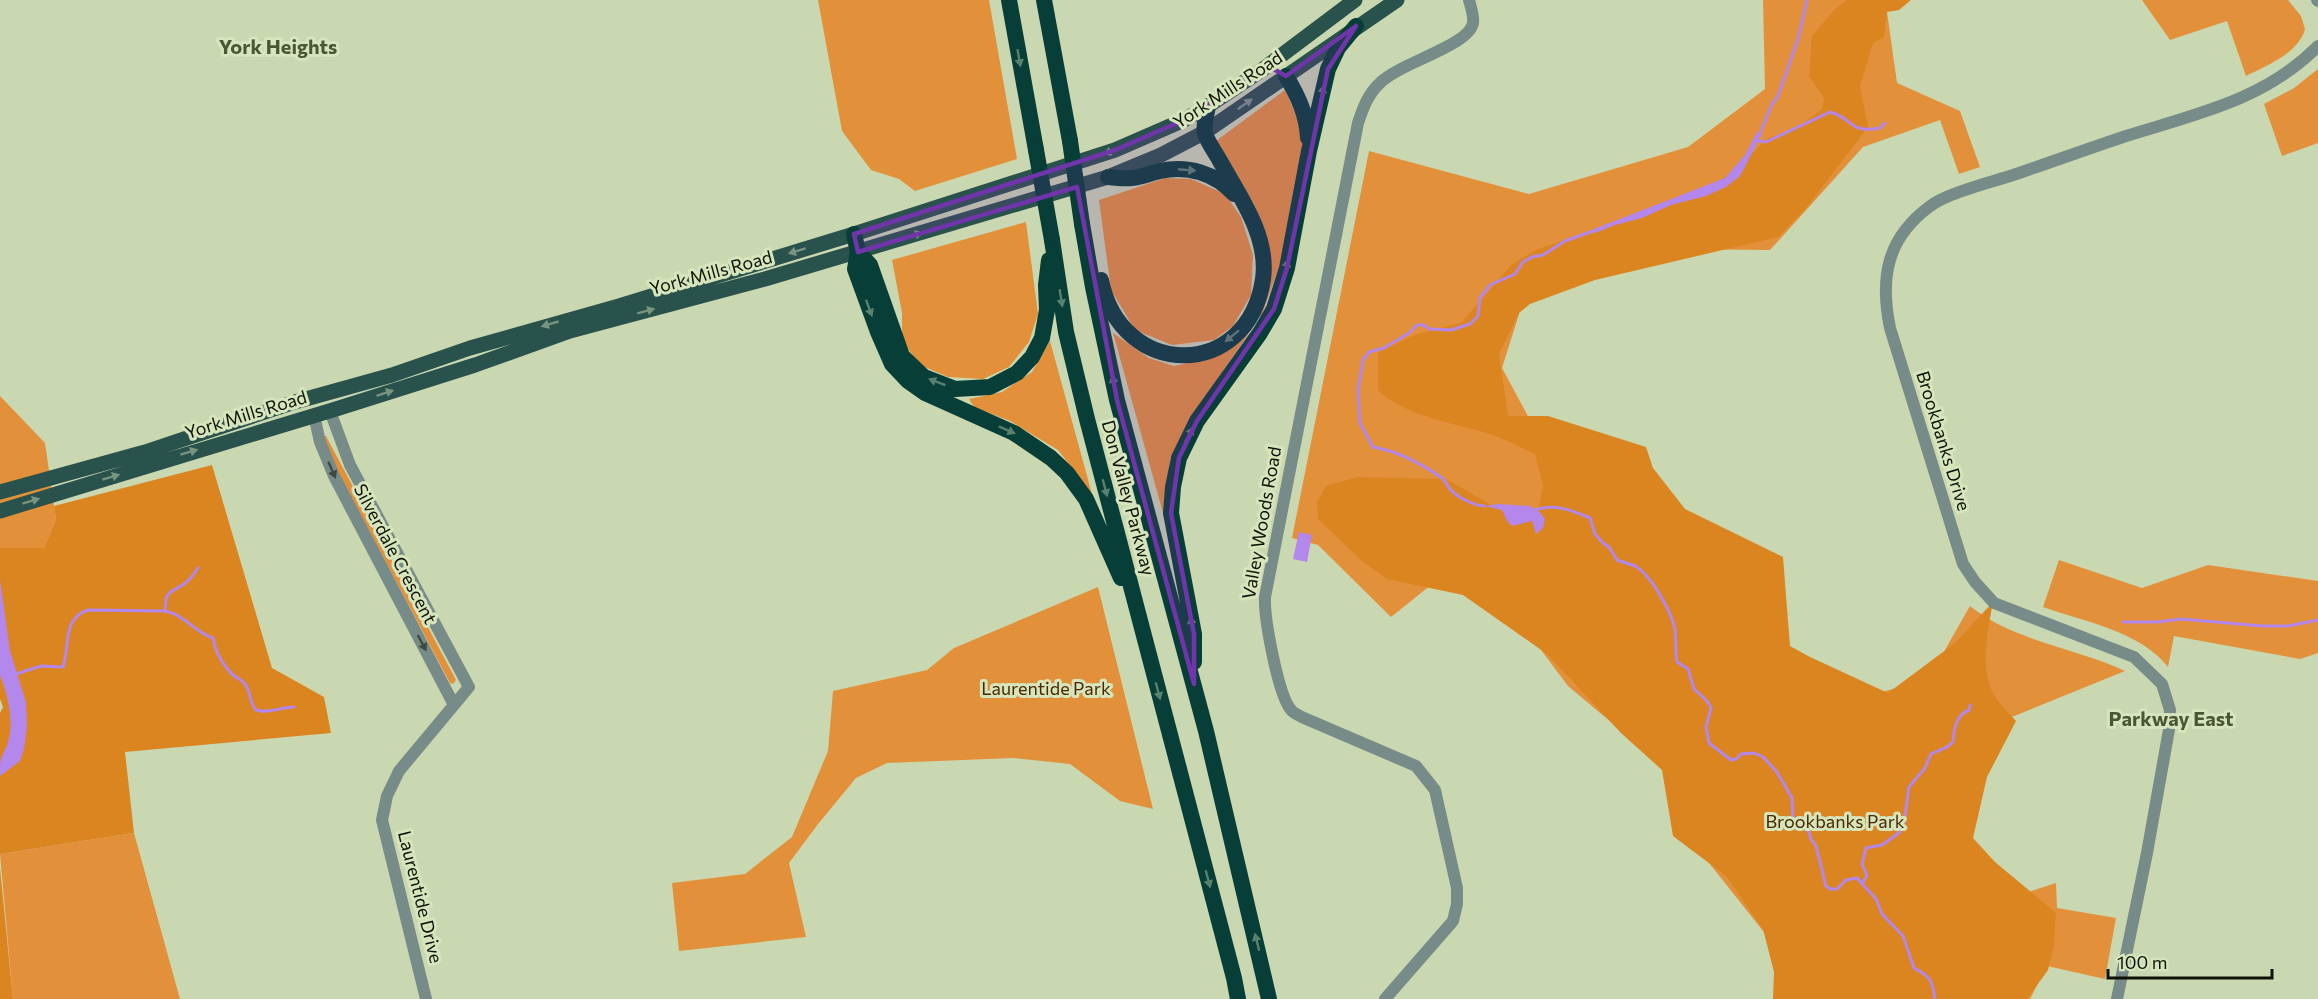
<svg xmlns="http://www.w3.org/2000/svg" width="2318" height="999" font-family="Commissioner,sans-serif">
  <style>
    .green { fill: #e3903a }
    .forest { fill: #db8520 }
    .water { fill: #b387eb }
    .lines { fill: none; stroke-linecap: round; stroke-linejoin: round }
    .stream { stroke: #b387eb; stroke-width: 3 }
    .minor { stroke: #778c88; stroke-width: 12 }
    .major { stroke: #2a524c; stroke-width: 15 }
    .highway { stroke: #073e38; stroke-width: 16 }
    .highway-bridge { stroke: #073e38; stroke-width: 16 }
    .oneway { fill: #5a816d }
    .oneway2 { fill: #78947f }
    .oneway3 { fill: #3e4940 }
    .marked { fill: #7135ab; fill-opacity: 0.2; stroke: #7135ab; stroke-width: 4.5; stroke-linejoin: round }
    .labels { text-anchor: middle; stroke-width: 6; stroke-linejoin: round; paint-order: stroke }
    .street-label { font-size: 18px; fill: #0f1306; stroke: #d7e5bd }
    .park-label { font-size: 18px; fill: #492700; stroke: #d7e5bd }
    .neighbourhood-label { font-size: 20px; font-weight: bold; fill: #4b5734; stroke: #d7e5bd }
  </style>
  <rect width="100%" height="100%" fill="#cad8b1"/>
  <!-- green -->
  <path class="green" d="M818,0H989L1017,159L915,191L899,179L871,170L842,131Z
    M1763,0H1899L1887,12L1897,83L1960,111L1980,167L1959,174L1940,120L1863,147L1770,250L1668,249L1524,298L1502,368L1537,433L1789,663L1856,700L1929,678L1970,606C2015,642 2074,647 2125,671L1970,734L1953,864L2001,901L2056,883L2057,908L2116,918L2105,979L2047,966L2030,999H1790L1771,941L1686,834L1662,765L1568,686L1517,618L1441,577L1391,617L1318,545L1292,538L1369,151L1529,194L1688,147L1765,89Z
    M2142,0H2288L2301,16L2305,29C2299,53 2266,66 2246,76L2227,21L2170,40Z
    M2318,69V143L2282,156L2264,104L2294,88Z
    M1285,90L1299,121L1303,147L1281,261L1261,317H1258L1268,265L1216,141Z
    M1165,178L1191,179L1225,194L1241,217L1253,255L1251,295L1233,326L1214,340L1172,345L1135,330L1111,290L1099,200Z
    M1026,222L1038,314L1029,342L1009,367L983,379L948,377L920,365L902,341V313L892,260Z
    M1113,333L1149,358L1174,366L1213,357L1249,333L1188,422L1170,460L1165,520Z
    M1050,341L1092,494L1058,450L1010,421L974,407L969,399L1002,392L1032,372Z
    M0,396L45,443L56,519L44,548H0Z
    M324,436H326L456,680L453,684L450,683L327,451Z
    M2059,560L2142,588L2208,565L2318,581V653L2300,659L2174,636L2168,667C2140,631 2085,622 2043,607Z
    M1098,587L1153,809L1120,801L1070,764L1013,758L887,763L856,778L818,824L789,863L806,937L679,951L672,883L745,874L792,837L828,751L833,691L927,670L954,648Z
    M134,833L180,999H13L0,854Z"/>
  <!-- forest -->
  <path class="forest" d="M1847,0H1911L1899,10L1887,12L1884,37L1873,43L1860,86L1868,127L1807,207L1778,237L1595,280L1530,304L1519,313L1499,354L1508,416H1548L1646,447L1653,468L1685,509L1783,557L1790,646L1810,657L1888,693L1955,643L1993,602C1988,630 1979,669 1994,695C1999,704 2009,713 2016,721L1987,777L1973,838L1995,862L2056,913L2054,945L2048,970L2027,999H1773L1774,972L1763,929L1726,876L1673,836L1662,770L1621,733L1547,654L1463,595L1387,579L1362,561L1318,519L1317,502L1326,486L1358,477L1446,479L1511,516L1538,512L1543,485L1535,454C1519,447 1503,438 1487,433C1455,424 1402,415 1378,390V352L1417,334L1461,323L1512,264L1538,249L1691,198L1733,172L1768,138L1793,131L1822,109L1824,98L1809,76L1812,36L1835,9Z
    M212,465L272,668L324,697L331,733L125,752L134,833L0,854V713L3,707L0,699V548H44L56,519L54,506Z
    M0,868L13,999H0Z"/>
  <!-- water -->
  <path class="water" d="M1757,132L1762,134L1740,176L1726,187L1706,196L1671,205L1642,218L1615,225L1595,233L1593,231L1594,229L1725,178L1745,155Z
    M1498,504L1531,506L1534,510L1539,511L1545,519L1543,528L1536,534L1532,521L1512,526L1507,521L1502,510L1484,506Z
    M1299,532L1312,535L1307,562L1293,559Z
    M0,579L10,651L26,702L27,727L24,749L20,761L0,776C0,758 0,761 7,745C15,723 8,697 0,675Z"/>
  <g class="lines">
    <!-- stream -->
    <path class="stream" d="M1760,133L1772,104L1778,96L1798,39L1807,0
      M1759,141L1766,142L1830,112C1853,118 1849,134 1880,128L1885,123
      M1484,506C1473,505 1458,498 1450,489C1447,486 1446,481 1442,478C1422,464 1396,451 1373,447L1360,423L1358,391L1363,360L1369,352L1384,348L1409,333L1417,325H1423L1430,329L1451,330L1470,324L1478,316L1480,298L1490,285L1515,274L1523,262L1532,257L1543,255L1565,241L1593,231
      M1534,510C1554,503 1571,510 1590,518L1595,534L1603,543L1609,547L1617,560C1623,562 1629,564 1635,566C1651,575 1671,611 1675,629C1676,637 1675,651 1677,662L1688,669L1694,689L1707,701L1711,708L1706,727L1709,743L1731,760L1736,759L1741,754L1754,753L1763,757L1777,772L1792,798L1793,817L1809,832L1811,839L1816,846L1826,886L1830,889H1837L1846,880L1857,878L1876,899L1882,914L1903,936L1914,968C1931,977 1932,980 1935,999
      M165,610C166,590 169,594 184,584C190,580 194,574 198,568
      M2123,622H2157L2181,619L2262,626H2288L2318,620
      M13,675L41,666L63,667C70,647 62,618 88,610L165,611C185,615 194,632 213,638C215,651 221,662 230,672C234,677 241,679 245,684C251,692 249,702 256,710C269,714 281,707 294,707
      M1862,884L1867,875L1862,864L1866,848L1882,845L1900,832L1904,823L1909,787L1925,768L1931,754L1947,747L1953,742C1954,729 1956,715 1969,710L1970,705"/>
    <!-- minor -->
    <path class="minor" d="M2317,0L2318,1
      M330,411L350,465L469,687L399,771L387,796L382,820L426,999
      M314,415L320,442L334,476L454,705
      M1385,999L1453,921L1457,904V888L1435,790L1416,766L1304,718C1300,716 1295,714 1292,711C1278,697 1264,617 1265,597L1358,123C1363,108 1368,94 1380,83C1399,63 1469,46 1473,23C1474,16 1471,7 1469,0
      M2117,999L2147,853L2170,724V710L2162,684L2134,657L1994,603L1975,582L1963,564L1890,328C1880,279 1886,239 1929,207C1945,194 1988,183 2010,176C2049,163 2087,149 2126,136C2196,114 2265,100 2318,46"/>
    <!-- major -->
    <path class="major" d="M0,492L145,452L295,402L392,375L470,348L619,306L854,234L1115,150L1184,120L1208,106L1262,70L1355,0
      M0,511L336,409L475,365L570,331L765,279L1108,177L1161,155L1205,132L1397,0"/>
    <!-- highway -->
    <path class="highway" d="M1009,0L1036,150
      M1044,0L1070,141
      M1286,76C1298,96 1307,115 1308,138
      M1108,177C1116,178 1125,179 1132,178C1142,177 1151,173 1160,171C1188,165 1215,173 1234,194
      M1082,224L1093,287L1117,400L1206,731L1269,999
      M854,234L858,252L855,269L878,332L892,364L908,381L925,393L1014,433L1051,458L1067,473L1086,499L1121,578
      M1052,240L1066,332L1087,419L1234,978L1238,999
      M858,252L870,265L902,356L924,377L955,389L990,387L1017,373L1032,357L1042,338L1047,310L1046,285L1049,260
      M1101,280C1121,380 1248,381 1263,279C1269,236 1240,197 1220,161C1216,153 1207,142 1205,133C1203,125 1207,113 1208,106
      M1194,662V634L1171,513L1173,487L1179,458L1197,421L1260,333L1274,309L1287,268L1309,151L1328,69L1338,48L1356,26"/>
    <!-- highway-bridge -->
    <path class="highway-bridge" d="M1070,141L1082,224
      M1036,150L1052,240"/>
  </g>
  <!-- one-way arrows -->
  <defs><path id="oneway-solid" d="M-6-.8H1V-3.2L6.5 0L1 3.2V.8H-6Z" transform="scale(1.5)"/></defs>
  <g class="oneway">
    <use href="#oneway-solid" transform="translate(1019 58) rotate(80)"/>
    <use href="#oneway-solid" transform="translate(1322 94) rotate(-78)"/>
    <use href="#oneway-solid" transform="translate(1187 170) rotate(5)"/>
    <use href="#oneway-solid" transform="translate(1286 268) rotate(-76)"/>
    <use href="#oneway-solid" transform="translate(1061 298) rotate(81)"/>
    <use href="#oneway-solid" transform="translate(869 308) rotate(70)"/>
    <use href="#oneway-solid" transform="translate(1232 336) rotate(141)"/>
    <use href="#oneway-solid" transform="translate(937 382) rotate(-159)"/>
    <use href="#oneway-solid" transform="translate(1114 384) rotate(-102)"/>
    <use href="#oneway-solid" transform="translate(1007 430) rotate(24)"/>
    <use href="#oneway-solid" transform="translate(1189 435) rotate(-62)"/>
    <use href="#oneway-solid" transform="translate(1105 488) rotate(75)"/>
    <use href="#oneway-solid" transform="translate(1192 625) rotate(-101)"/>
    <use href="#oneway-solid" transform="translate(1158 691) rotate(75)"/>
    <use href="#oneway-solid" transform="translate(1208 879) rotate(75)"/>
    <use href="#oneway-solid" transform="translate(1257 942) rotate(-104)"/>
  </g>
  <g class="oneway2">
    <use href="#oneway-solid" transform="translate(1245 104) rotate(-35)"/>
    <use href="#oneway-solid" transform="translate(1112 151) rotate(161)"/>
    <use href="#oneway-solid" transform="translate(914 235) rotate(-17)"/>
    <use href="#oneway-solid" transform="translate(797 251) rotate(163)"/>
    <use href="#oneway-solid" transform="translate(646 311) rotate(-15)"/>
    <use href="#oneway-solid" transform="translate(550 324) rotate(164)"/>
    <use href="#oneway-solid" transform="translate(385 393) rotate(-18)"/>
    <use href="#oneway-solid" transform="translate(189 452) rotate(-17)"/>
    <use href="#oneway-solid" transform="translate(111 477) rotate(-17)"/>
    <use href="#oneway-solid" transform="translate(31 501) rotate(-17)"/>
  </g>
  <g class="oneway3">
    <use href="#oneway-solid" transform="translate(332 470) rotate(66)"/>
    <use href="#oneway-solid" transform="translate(422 643) rotate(62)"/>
  </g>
  <!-- marked area -->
  <path class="marked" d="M1356,26L1328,69L1287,268L1274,309L1197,421L1179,458L1171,513L1194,634V684L1117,400L1077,187L858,252L854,234L1115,150L1184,120L1268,66L1286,76Z"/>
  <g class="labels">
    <!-- street labels -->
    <g class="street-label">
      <text transform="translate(1228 90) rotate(-33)" y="6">York Mills Road</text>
      <text transform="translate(711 273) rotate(-15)" y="6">York Mills Road</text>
      <text transform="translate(246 415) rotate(-17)" y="6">York Mills Road</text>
      <text transform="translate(1943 441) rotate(73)" y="6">Brookbanks Drive</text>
      <text transform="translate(1128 498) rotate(75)" y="6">Don Valley Parkway</text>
      <text transform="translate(1262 523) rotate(-80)" y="6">Valley Woods Road</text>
      <text transform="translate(395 554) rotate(62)" y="6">Silverdale Crescent</text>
      <text transform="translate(420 897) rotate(76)" y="6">Laurentide Drive</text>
    </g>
    <!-- park labels -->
    <g class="park-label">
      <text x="1046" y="695">Laurentide Park</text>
      <text x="1835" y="828">Brookbanks Park</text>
    </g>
    <!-- neighbourhood labels -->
    <g class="neighbourhood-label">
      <text x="278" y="54">York Heights</text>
      <text x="2171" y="726">Parkway East</text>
    </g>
  </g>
  <!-- scale -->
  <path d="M2108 969v9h164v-9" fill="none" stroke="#0f1306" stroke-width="3"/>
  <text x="2117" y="969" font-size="18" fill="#0f1306" stroke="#d7e5bd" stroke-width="4.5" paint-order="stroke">100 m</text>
</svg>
